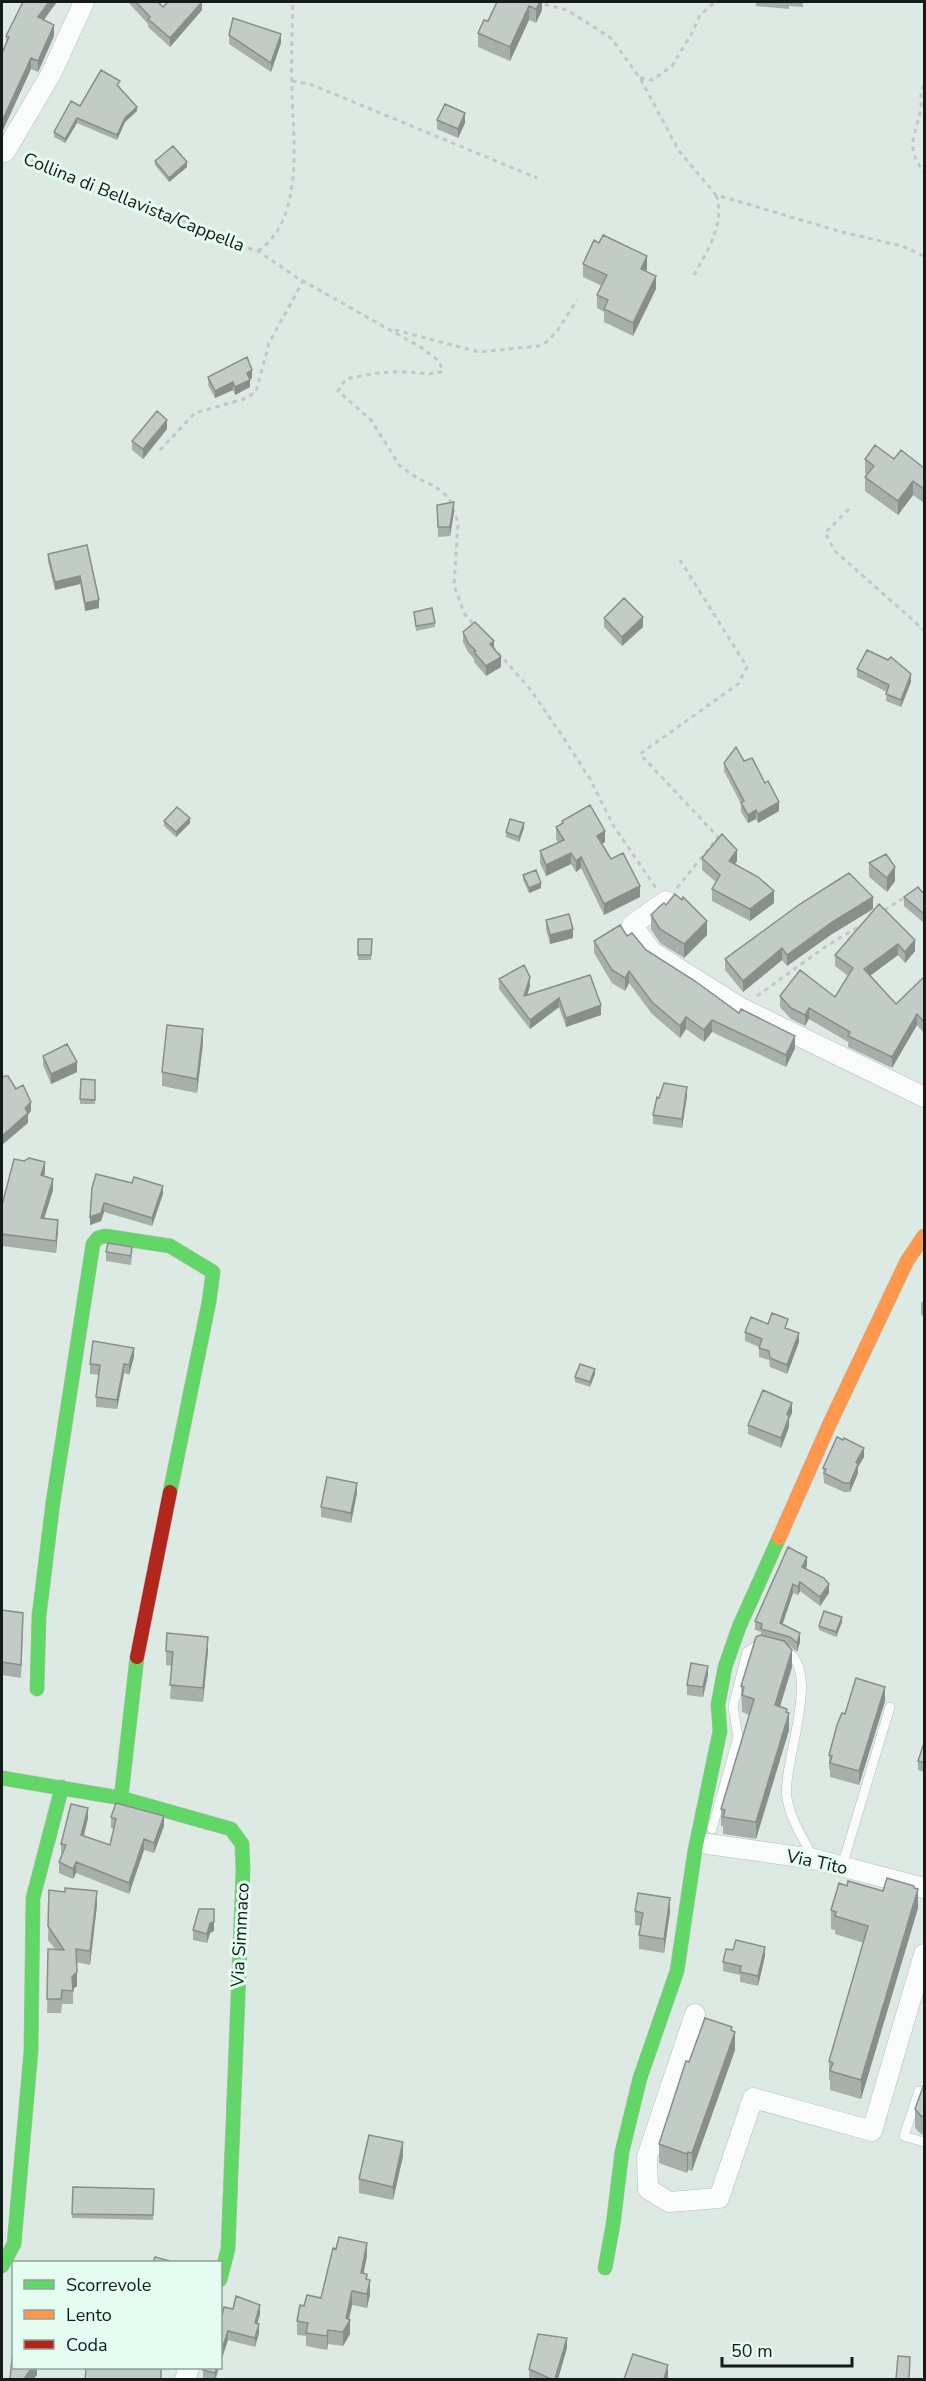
<svg xmlns="http://www.w3.org/2000/svg" width="926" height="2381" font-family="'Nunito Sans',sans-serif">
  <style>
    .lines { fill: none; stroke-linecap: round; stroke-linejoin: round }
    .lane-casing { stroke: #b4beb9; stroke-width: 10 }
    .street-casing { stroke: #b4beb9; stroke-width: 21 }
    .fast-casing { stroke: #b4beb9; stroke-width: 15 }
    .slow-casing { stroke: #b4beb9; stroke-width: 15 }
    .jam-casing { stroke: #b4beb9; stroke-width: 15 }
    .path { stroke: #c5c8c7; stroke-width: 3; stroke-dasharray: 4.5 4.5; stroke-linecap: butt }
    .lane { stroke: #fafcfb; stroke-width: 9 }
    .street { stroke: #fafcfb; stroke-width: 20 }
    .fast { stroke: #63d668; stroke-width: 14 }
    .slow { stroke: #ff974d; stroke-width: 14 }
    .jam { stroke: #b3261e; stroke-width: 14 }
    .wall { fill: #a7afab }
    .shaded-wall { fill: #888f8b }
    .building { fill: #c2ccc7; stroke: #888f8b; stroke-width: 1.5 }
    .labels { text-anchor: middle; stroke-width: 6; stroke-linejoin: round; paint-order: stroke }
    .street-label { font-size: 18px; fill: #131c18; stroke: #e4fcf2 }
  </style>
  <rect width="100%" height="100%" fill="#dde9e3"/>
  <g class="lines">
    <!-- lane casing -->
    <g class="lane-casing">
      <path id="lane" d="M782,1650C826,1663 781,1765 787,1798C790,1818 803,1839 813,1857
        M712,1829L738,1737L733,1707L747,1652L759,1644L763,1645
        M842,1866L890,1707
        M924,2093L919,2091L904,2136L924,2142"/>
    </g>
    <!-- street casing -->
    <g class="street-casing">
      <path id="street" d="M5,152L51,74L84,2
        M666,901L632,925L652,952L741,1008L924,1097
        M708,1844L814,1859L924,1888
        M695,2014L647,2157L648,2189L669,2202L719,2198L753,2098L872,2131L924,1954
        M185,2380L189,2368"/>
    </g>
    <!-- fast casing -->
    <g class="fast-casing">
      <path id="fast" d="M37,1689L39,1616L53,1502L93,1244L98,1238L105,1236L170,1246L213,1272L209,1302L170,1492
        M2,1778L121,1798L231,1829L242,1844L243,1871L228,2249L220,2280
        M121,1798L137,1657
        M2,2266L14,2244L31,2051L33,1898L62,1787
        M605,2268L613,2225L622,2152L640,2078L677,1971L695,1850L720,1731L718,1705L725,1667L739,1627L779,1538"/>
    </g>
    <!-- slow casing -->
    <g class="slow-casing">
      <path id="slow" d="M779,1538L830,1423L907,1261L924,1236"/>
    </g>
    <!-- jam casing -->
    <g class="jam-casing">
      <path id="jam" d="M137,1657L170,1492"/>
    </g>
    <!-- path -->
    <path class="path" d="M536,2L567,10L611,38L640,78L679,151L716,195L842,232L902,246L924,256
      M640,78L652,80L672,66L692,33L700,15L715,2
      M292,81L310,84L537,178
      M924,85C919,93 922,99 921,108C916,135 904,147 924,172
      M23,157L161,211L230,242L258,251L296,277L422,348L439,361L443,371C428,376 419,372 404,372C385,371 365,375 346,379L338,391L371,420L400,466L417,478L436,487L449,498L458,522L454,585L464,613L474,625
      M258,251C305,219 293,139 292,90C291,60 292,31 293,2
      M694,275C707,251 726,223 716,195
      M395,330L479,352L539,346L548,341L557,331L577,300
      M160,450L195,413L244,399L256,392L269,343L303,281
      M849,509L825,533L835,551L924,630
      M492,646L530,689L561,734L590,779L613,825L656,888
      M677,888L718,837L640,754L738,684L747,667L680,560
      M884,910L904,898
      M757,996L825,947L863,924"/>
    <!-- lane -->
    <use href="#lane" class="lane"/>
    <!-- street -->
    <use href="#street" class="street"/>
    <!-- fast -->
    <use href="#fast" class="fast"/>
    <!-- slow -->
    <use href="#slow" class="slow"/>
    <!-- jam -->
    <use href="#jam" class="jam"/>
  </g>
  <!-- wall -->
  <path class="wall" d="M56,2V3L44,19L54,36L38,72L31,69L3,130L2,129V53L6,42V36Z
    M128,2H158L163,7L202,10L170,47L148,27V24Z
    M540,2H542V10L536,23L529,20L510,61L478,47V33L488,21Z
    M756,2H803V7L789,6V9L756,6Z
    M229,35L281,43L271,72L229,44Z
    M120,85L119,87L137,111L125,122L117,140L77,123L65,143L54,137V132L80,106Z
    M437,120L465,123L458,138L437,129Z
    M155,161L187,167L169,182L155,165Z
    M583,264L647,269L646,272L656,289L633,336L604,322V312L597,308V295L602,286L583,277Z
    M208,377L252,378L250,379V387L235,395L233,390L215,398L208,385Z
    M167,429L143,459L132,450V441Z
    M865,459H894L924,468V503L913,495L898,515L865,491V477L867,475L865,473Z
    M437,505L454,512L450,536L438,537Z
    M87,545L99,608L85,611L80,584L55,590L48,562V554Z
    M414,612L435,623V627L416,631Z
    M604,618L643,627L622,646L604,627Z
    M463,632L501,667L486,676L474,662V659L468,652L463,642Z
    M857,669L911,682L901,707L886,701L887,692L857,677Z
    M744,761L779,811L758,823L756,819L748,823L741,812V804L724,771V763Z
    M164,821L190,823L176,837L164,826Z
    M562,821L605,842L602,844L611,859L640,897L604,915L581,868L576,872L571,864L546,876L540,863V851L558,843L556,839V827L562,824Z
    M524,828L519,842L506,837V832Z
    M702,858L737,861L735,864L774,903L750,921L712,901V889L716,882L702,870Z
    M869,863L895,881L887,892L869,877Z
    M523,875L541,888L529,893L523,880Z
    M924,891V923L904,906V897Z
    M879,904L915,951L905,963L898,955L870,976L896,1004L924,977V1033L917,1025L892,1068L848,1047V1042L809,1019L805,1026L791,1019L780,1007V996L835,997L848,976L835,966V955Z
    M873,909L832,934L787,966L782,960L743,992L725,970V959Z
    M651,915L707,935L684,958L660,943L651,929Z
    M546,920L573,938L550,944L546,929Z
    M627,936L646,950L739,1013L795,1048L786,1067L712,1032L704,1042L686,1029L680,1038L652,1014L629,983L625,991L612,983L594,953V941Z
    M358,939H372L371,960H358Z
    M590,975L601,1015L566,1027L559,1007L530,1029L499,989V979L530,986L527,995Z
    M203,1043L197,1093L162,1086V1072Z
    M43,1056L77,1072L51,1084L43,1065Z
    M95,1080V1104H80V1099Z
    M687,1096L682,1128L653,1124V1115Z
    M45,1173L44,1176L53,1190L44,1218L58,1231L56,1253L2,1246V1205Z
    M92,1188L163,1194L152,1226L104,1212L101,1221L90,1225Z
    M106,1252L132,1256L131,1265L106,1261Z
    M924,1290V1317L921,1314V1303L924,1300Z
    M768,1324L788,1329L799,1342L787,1374L770,1367L769,1360L759,1357V1347L745,1341V1332Z
    M134,1357L129,1375L124,1373L117,1409L96,1407V1397L99,1375L90,1374V1364Z
    M595,1374L590,1387L575,1382V1377Z
    M792,1413L789,1419V1427L781,1448L748,1434V1425Z
    M864,1457L858,1467V1473L850,1492H844L824,1483L823,1468Z
    M357,1493L351,1523L321,1517V1507Z
    M807,1566L805,1569L829,1593L820,1606L800,1591L798,1595L793,1593L782,1625L800,1642L797,1652L790,1646L788,1645L792,1667L780,1707L787,1712L789,1730L756,1839L723,1834V1826H721V1809L749,1715L742,1712L741,1686L761,1635V1632L755,1630V1621Z
    M2,1610L23,1625L21,1678L2,1675Z
    M842,1622L836,1637L819,1630V1626Z
    M166,1651H208L203,1702L170,1699L172,1666L166,1665Z
    M708,1675L703,1697L687,1695V1685Z
    M885,1701L859,1785L830,1777V1770L829,1769V1755L845,1714Z
    M924,1743V1772L918,1770V1761Z
    M111,1817L164,1826L154,1853L144,1850L129,1894L76,1873L73,1879L59,1873V1862L62,1854H61V1844L88,1818L84,1836L110,1845L114,1829L111,1828Z
    M847,1886L883,1891L914,1888L918,1908L861,2099L830,2090V2080H829V2061L864,1943L835,1934V1930L831,1929V1910Z
    M49,1890L97,1905L90,1965L76,1962L77,1986L73,1989V2004H62L61,2013H47L48,1949H55L48,1940Z
    M635,1911L670,1912L664,1953L639,1949V1935L641,1926L635,1925Z
    M193,1930L214,1931L210,1933L207,1943L193,1940Z
    M765,1956L758,1986L740,1982V1975L723,1971V1962Z
    M732,2031L735,2050L692,2171L688,2170L687,2173L659,2163V2144L689,2062Z
    M924,2084V2135L921,2134L915,2128V2109Z
    M403,2156L393,2200L359,2193V2179Z
    M73,2187L154,2189L153,2220L72,2218Z
    M367,2256L363,2273L367,2280L370,2294L367,2308L352,2305L349,2320L350,2334L343,2346L328,2344L327,2350L306,2346V2336L297,2335V2321L304,2306L321,2298Z
    M233,2309L260,2314L257,2324L259,2333L255,2347L228,2340L220,2364V2315L222,2316Z
    M567,2348L558,2379H529V2369Z
    M219,2367L216,2379H203V2370Z"/>
  <!-- shaded-wall -->
  <path class="shaded-wall" d="M49,2H56V3L38,28V17Z
    M202,2V10L170,47V38Z
    M540,2H542V10L536,23V9Z
    M529,6V20L510,61V47Z
    M54,25V36L38,72V61Z
    M281,34V43L271,72V63Z
    M31,58V69L3,130V119Z
    M137,107V111L125,122L117,140V135L125,118Z
    M465,113V123L458,138V129Z
    M77,118V123L65,143V139Z
    M187,162V167L169,182V178Z
    M647,256V269L641,282V269Z
    M656,276V289L633,336V323Z
    M252,370V378L247,381V373Z
    M250,380V387L235,395V387Z
    M233,382V390L215,398V391Z
    M167,420V429L143,459V449Z
    M913,481V495L898,515V501Z
    M454,502V512L450,536V527Z
    M80,576V584L55,590V582Z
    M99,600V608L85,611V603Z
    M643,617V627L622,646V637Z
    M494,641V650L490,644Z
    M501,657V667L486,676V666Z
    M911,674V682L901,707V700Z
    M779,802V811L758,823V814Z
    M756,810V819L748,823V815Z
    M190,818V823L176,837V832Z
    M524,823V828L519,842V837Z
    M605,831V842L597,847V836Z
    M737,850V861L729,873V861Z
    M571,853V864L546,876V865Z
    M581,857V868L576,872V861Z
    M895,867V881L887,892V878Z
    M541,883V888L529,893V888Z
    M640,886V897L604,915V904Z
    M774,891V903L750,921V909Z
    M873,897V909L832,934L787,966V955L832,922Z
    M707,921V935L684,958V944Z
    M573,929V938L550,944V935Z
    M915,940V951L905,963V952Z
    M898,944V955L864,980V969Z
    M782,948V960L743,992V981Z
    M629,971V983L625,991V978Z
    M530,977V986L524,1005V996Z
    M559,998V1007L530,1029V1020Z
    M601,1005V1015L566,1027V1018Z
    M809,1008V1019L805,1026V1015Z
    M917,1014V1025L892,1068V1057Z
    M686,1017V1029L680,1038V1026Z
    M712,1020V1032L704,1042V1030Z
    M203,1029V1043L197,1093V1079Z
    M795,1036V1048L786,1067V1055Z
    M77,1062V1072L51,1084V1074Z
    M687,1087V1096L682,1128V1119Z
    M31,1102V1111L28,1115V1123L2,1145V1136Z
    M45,1162V1173L41,1187V1175Z
    M53,1179V1190L41,1229V1218Z
    M163,1186V1194L152,1226V1218Z
    M104,1203V1212L101,1221L90,1225V1217Z
    M58,1220V1231L56,1253V1241Z
    M799,1333V1342L787,1374V1365Z
    M134,1348V1357L129,1375V1365Z
    M124,1364V1373L117,1409V1400Z
    M595,1369V1374L590,1387V1382Z
    M792,1403V1413L789,1419V1427L781,1448V1438L787,1414Z
    M864,1448V1457L858,1467V1473L850,1492V1483L856,1462Z
    M357,1483V1493L351,1523V1513Z
    M807,1557V1566L802,1576V1567Z
    M800,1582V1591L798,1595V1587Z
    M793,1584V1593L780,1632V1623Z
    M829,1584V1593L820,1606V1597Z
    M842,1617V1622L836,1637V1632Z
    M800,1633V1642L797,1652V1643Z
    M208,1637V1651L203,1702V1688Z
    M792,1650V1667L775,1722V1705Z
    M708,1666V1675L703,1697V1687Z
    M885,1687V1701L859,1785V1771Z
    M787,1709V1721L789,1713V1730L756,1839V1822Z
    M88,1808V1818L81,1846V1835Z
    M164,1816V1826L154,1853V1843Z
    M144,1839V1850L129,1894V1883Z
    M76,1862V1873L73,1879V1869Z
    M914,1886V1902L918,1889V1908L861,2099V2080Z
    M97,1891V1905L90,1965V1951Z
    M670,1898V1912L664,1953V1939Z
    M214,1909V1931L210,1933L207,1943V1934Z
    M765,1947V1956L758,1986V1976Z
    M77,1972V1986L72,1990V1977Z
    M732,2027V2042L735,2032V2050L692,2171V2153Z
    M403,2142V2156L393,2200V2187Z
    M688,2152V2170L687,2173V2154Z
    M367,2243V2256L361,2286V2273Z
    M370,2280V2294L367,2308V2294Z
    M352,2291V2305L348,2323L350,2320V2334L343,2346V2332Z
    M260,2305V2314L255,2332V2323Z
    M259,2324V2333L255,2347V2338Z
    M328,2330V2344L327,2350V2336Z
    M228,2331V2340L220,2364V2355Z
    M567,2338V2348L558,2379H555Z
    M668,2365V2379H664Z
    M32,2367H37V2375L34,2379H24Z
    M217,2367H219L215,2379V2373Z"/>
  <!-- building -->
  <path class="building" d="M23,2H49L38,17L54,25L38,61L31,58L3,119L2,118V53L9,37L6,36Z
    M136,2H158L163,7L168,2H202L170,38L148,19L150,17Z
    M497,2H540L536,9L529,6L510,47L478,33L484,20L488,21Z
    M233,18L281,34L271,63L229,35Z
    M101,70L120,81L117,85L137,107L125,118L117,135L77,118L65,139L54,132L71,101L80,106Z
    M445,104L465,113L458,129L437,120Z
    M173,146L187,162L169,178L155,161Z
    M603,235L647,256L641,269L656,276L633,323L604,309L608,300L597,295L607,275L583,264L594,240L599,243Z
    M247,357L252,370L247,373L250,380L235,387L233,382L215,391L208,377Z
    M157,411L167,420L143,449L132,441Z
    M875,445L894,459L901,450L924,468V489L913,481L898,501L865,477L874,466L865,459Z
    M454,502L450,527H438L437,505Z
    M87,545L99,600L85,603L80,576L55,582L48,554Z
    M624,598L643,617L622,637L604,618Z
    M432,608L435,623L416,626L414,612Z
    M475,622L494,641L490,644L501,657L486,666L474,652L476,651L468,643L463,632Z
    M867,650L888,660L891,657L911,674L901,700L886,694L889,685L857,669Z
    M736,747L744,761L752,758L765,783L768,781L779,802L758,814L756,810L748,815L741,803L744,801L724,763Z
    M590,805L605,831L597,836L611,859L623,853L640,886L604,904L581,857L576,861L571,853L546,865L540,851L564,840L556,827L563,823L562,821Z
    M177,807L190,818L176,832L164,821Z
    M510,819L524,823L519,837L506,832Z
    M722,834L737,850L729,861L758,877L774,891L750,909L712,889L720,875L702,858Z
    M886,854L895,867L887,878L869,863Z
    M536,870L541,883L529,888L523,875Z
    M849,873L873,897L832,922L787,955L782,948L743,981L725,959L800,904Z
    M918,887L922,892L924,891V914L904,897Z
    M675,894L682,900L683,897L707,921L684,944L660,929L651,915L659,907L664,903L666,905Z
    M879,904L915,940L905,952L898,944L864,969L896,1004L924,977V1022L917,1014L892,1057L848,1036L850,1032L809,1008L805,1015L791,1008L780,996L800,970L835,997L853,968L835,955Z
    M569,914L573,929L550,935L546,920Z
    M620,925L627,936L632,933L646,950L695,981L739,1013L741,1009L795,1036L786,1055L712,1020L704,1030L686,1017L680,1026L652,1002L629,971L625,978L612,970L594,941Z
    M358,939H372L371,955H358Z
    M524,965L530,977L524,996L590,975L601,1005L566,1018L559,998L530,1020L499,979Z
    M167,1025L203,1029L197,1079L162,1072Z
    M67,1044L77,1062L51,1074L43,1056Z
    M5,1076H8L16,1089L23,1085L31,1102L25,1108L28,1113L2,1136V1078Z
    M81,1079L95,1080V1100L80,1099Z
    M664,1083L687,1087L682,1119L653,1115L657,1097L659,1098Z
    M29,1158L45,1162L41,1175L53,1179L41,1218L58,1220L56,1241L2,1234V1205L14,1159L24,1161Z
    M96,1174L132,1183L134,1177L163,1186L152,1218L104,1203L101,1213L90,1217L92,1188Z
    M108,1243L132,1247L131,1256L106,1252Z
    M772,1313L788,1319L785,1328L799,1333L787,1365L770,1358L769,1351L759,1348L762,1339L745,1332L751,1317L768,1324Z
    M93,1341L134,1348L129,1365L124,1364L117,1400L96,1397L100,1365L90,1364Z
    M580,1364L595,1369L590,1382L575,1377Z
    M763,1390L792,1403L787,1414L789,1417L781,1438L748,1425Z
    M837,1437L843,1440L844,1438L864,1448L856,1462L858,1464L850,1483H844L824,1473L826,1469L823,1468Z
    M327,1477L357,1483L351,1513L321,1507Z
    M788,1547L807,1557L802,1567L824,1578L829,1584L820,1597L800,1582L798,1587L793,1584L780,1623L800,1633L797,1643L790,1637L761,1629L762,1624L755,1621Z
    M2,1610L23,1613L21,1665L2,1662Z
    M824,1611L842,1617L836,1632L819,1626Z
    M167,1633L208,1637L203,1688L170,1685L173,1652L166,1651Z
    M760,1635L784,1641L792,1650L775,1705L787,1709L786,1712L789,1713L756,1822L723,1817L725,1810L721,1809L754,1699L742,1695L744,1687L741,1686L756,1637Z
    M691,1663L708,1666L703,1687L687,1685Z
    M856,1678L885,1687L859,1771L830,1763L832,1756L829,1755L837,1725L842,1713L845,1714Z
    M924,1743V1763L918,1761Z
    M116,1803L164,1816L154,1843L144,1839L129,1883L76,1862L73,1869L59,1862L66,1845L61,1844L71,1804L88,1808L81,1835L110,1845L116,1819L111,1817Z
    M887,1878L914,1886V1888L918,1889L861,2080L830,2071L833,2063L829,2061L868,1926L835,1916L836,1912L831,1910L839,1883L847,1886L848,1881L883,1891Z
    M65,1888L97,1891L90,1951L76,1949L77,1972L72,1977L73,1991L62,1990L61,1999H47L48,1949L64,1950L48,1926L49,1890L65,1892Z
    M638,1893L670,1898L664,1939L639,1935L643,1913L635,1911Z
    M199,1909H214V1922L210,1923L207,1934L193,1930Z
    M736,1940L765,1947L758,1976L740,1972L741,1966L723,1962L726,1949L733,1950Z
    M705,2018L732,2027L731,2030L735,2032L692,2153L688,2152L687,2154L659,2144L686,2061L689,2062Z
    M924,2084V2117L921,2116L915,2109Z
    M369,2135L403,2142L393,2187L359,2179Z
    M73,2187L154,2189L153,2215L72,2214Z
    M339,2237L367,2243L361,2273L367,2274L366,2279L370,2280L367,2294L352,2291L346,2318L350,2320L343,2332L328,2330L327,2336L306,2333L308,2323L297,2321L300,2305L304,2306L307,2295L321,2298L333,2248L336,2249Z
    M155,2257L170,2261V2262H153Z
    M236,2296L260,2305L255,2323L259,2324L255,2338L228,2331L220,2355V2315L222,2316L224,2307L233,2309Z
    M538,2334L567,2338L555,2379H551L529,2369Z
    M633,2354L668,2365L664,2379H624Z
    M898,2356L910,2357L909,2379H896Z
    M12,2358H14V2367H32L24,2379H10Z
    M204,2367H217L215,2373L203,2370Z
    M86,2369H161V2379H85Z"/>
  <g class="labels">
    <!-- street labels -->
    <g class="street-label">
      <text transform="translate(134 202) rotate(22)" y="6">Collina di Bellavista/Cappella</text>
      <text transform="translate(817 1862) rotate(12)" y="6">Via Tito</text>
      <text transform="translate(240 1935) rotate(-87)" y="6">Via Simmaco</text>
    </g>
  </g>
  <!-- border -->
  <rect width="926" height="2381" fill="none" stroke="#131c18" stroke-width="6"/>
  <!-- legend -->
  <rect x="12" y="2261" width="210" height="108" fill="#e4fcf2" stroke="#90a29b" stroke-width="1.5"/>
  <rect x="24" y="2280" width="30" height="9" fill="#63d668" stroke="#90a29b" stroke-width="1.5"/>
  <text x="66" y="2291" font-size="18" fill="#131c18">Scorrevole</text>
  <rect x="24" y="2310" width="30" height="9" fill="#ff974d" stroke="#90a29b" stroke-width="1.5"/>
  <text x="66" y="2321" font-size="18" fill="#131c18">Lento</text>
  <rect x="24" y="2340" width="30" height="9" fill="#b3261e" stroke="#90a29b" stroke-width="1.5"/>
  <text x="66" y="2351" font-size="18" fill="#131c18">Coda</text>
  <!-- scale -->
  <path d="M722 2357v9h130v-9" fill="none" stroke="#131c18" stroke-width="3"/>
  <text x="731" y="2357" font-size="18" fill="#131c18" stroke="#e4fcf2" stroke-width="4.5" paint-order="stroke">50 m</text>
</svg>
